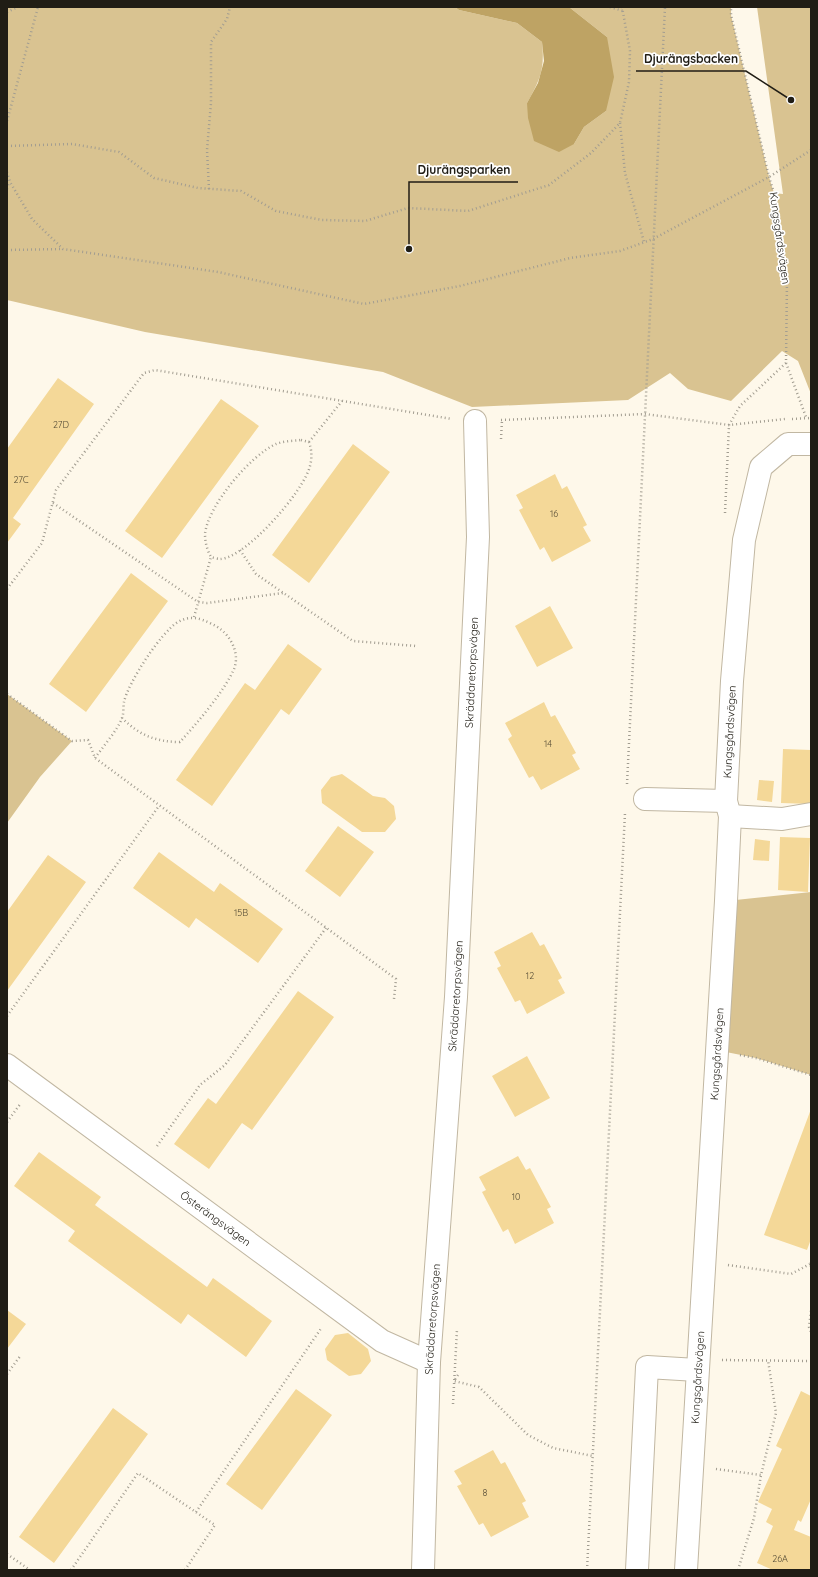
<svg xmlns="http://www.w3.org/2000/svg" width="818" height="1577" font-family="Quicksand,sans-serif">
  <style>
    .green { fill: #d9c391 }
    .water { fill: #bea364 }
    .building { fill: #f4d898 }
    .lines { fill: none; stroke-linecap: round; stroke-linejoin: round }
    .minor-casing { stroke: #c1b7a2; stroke-width: 24 }
    .path { stroke: #a29d91; stroke-width: 2.5; stroke-dasharray: 1 3; stroke-linecap: butt }
    .minor { stroke: #fff; stroke-width: 22 }
    .labels { text-anchor: middle; stroke-width: 3.5; stroke-linejoin: round; paint-order: stroke }
    .number-label { font-size: 9px; fill: #554c36 }
    .street-label { font-size: 11px; fill: #201d15; stroke: #fff }
    .leader { fill: none; stroke: #201d15; stroke-width: 1.5 }
    .callout-dot { fill: #201d15; stroke: #fff; stroke-width: 1.5 }
    .callout-label { font-size: 12px; text-anchor: middle; font-weight: bold; fill: #201d15; stroke: #fff; stroke-width: 3.5; stroke-linejoin: round; paint-order: stroke }
  </style>
  <rect width="100%" height="100%" fill="#fef8ea"/>
  <!-- green -->
  <path class="green" d="M7,7H455L459,10L517,23L542,42C545,69 540,80 527,103L574,144L584,127L606,111L607,37L569,7H731V15L769,177L774,193L783,194L757,7H811V394L798,361L782,351L731,401L688,389L670,373L628,400L472,407L383,372L145,332L7,300Z
    M7,694L72,741L40,777L7,823Z
    M811,892V1075L756,1058L716,1050L726,901Z"/>
  <!-- water -->
  <path class="water" d="M455,7H569L607,37L614,77L606,111L584,127L574,144L559,152L534,141L528,118L527,103L538,83L544,61L542,42L517,23L459,10Z"/>
  <!-- building -->
  <path class="building" d="M58,378L94,404L13,518L21,524L7,543V449Z
    M221,399L259,426L162,558L125,531Z
    M353,444L390,472L309,583L272,555Z
    M555,474L562,489L567,486L587,525L583,527L591,541L552,562L544,547L540,550L519,510L523,508L516,495Z
    M131,573L168,601L86,712L49,684Z
    M550,606L573,648L537,667L515,626Z
    M288,644L322,669L289,715L281,709L212,806L176,780L245,683L255,690Z
    M544,702L551,717L555,715L576,753L572,755L580,769L541,790L533,776L529,778L508,739L512,736L505,723Z
    M783,749L811,750V804L781,803Z
    M342,774L373,796L385,798L394,806L396,819L385,832H362L322,803L321,790L331,777Z
    M759,780L774,781L772,802L757,800Z
    M338,826L374,852L340,897L305,871Z
    M780,837L810,838L808,892L778,890Z
    M755,839L770,841L769,861L753,860Z
    M159,852L214,892L220,883L283,929L258,963L196,918L189,928L133,888Z
    M48,855L86,882L7,991V912Z
    M532,932L540,946L544,944L562,978L558,980L565,993L527,1014L520,1000L515,1002L497,968L501,966L494,952Z
    M298,991L334,1017L252,1130L242,1123L209,1169L174,1144L208,1098L216,1104Z
    M527,1056L550,1098L515,1117L492,1076Z
    M811,1109V1239L807,1250L764,1235Z
    M39,1152L101,1197L95,1205L207,1287L213,1278L272,1321L246,1357L188,1314L181,1324L68,1241L75,1231L14,1186Z
    M518,1156L526,1170L530,1168L551,1207L547,1209L554,1223L515,1244L508,1229L503,1232L482,1192L486,1190L479,1177Z
    M7,1310L26,1324L7,1349Z
    M348,1333L368,1349L371,1361L361,1374L349,1376L327,1360L325,1349L335,1335Z
    M296,1389L332,1415L262,1510L226,1484Z
    M801,1391L811,1396V1499L801,1522L798,1520L794,1530L811,1537V1570H773L757,1563L773,1526L766,1522L772,1509L758,1502L782,1449L776,1446Z
    M113,1408L148,1434L54,1563L19,1537Z
    M493,1450L501,1464L505,1462L526,1501L522,1503L529,1517L491,1537L483,1523L479,1525L457,1486L462,1484L454,1471Z"/>
  <g class="lines">
    <!-- minor casing -->
    <g class="minor-casing">
      <g id="minor">
        <path d="M645,799L726,801"/>
        <path d="M730,816L782,819L811,814"/>
        <path id="s1" d="M7,1065L382,1341L429,1362"/>
        <path id="s2" d="M423,1570L429,1362L456,997L478,537L475,421"/>
        <path d="M637,1570L647,1367L697,1370"/>
        <path id="s3" d="M686,1570L726,901L730,816L726,801L732,681L744,540L761,467L788,444H811"/>
      </g>
    </g>
    <!-- path -->
    <path class="path" d="M610,7L623,11
      M7,12L18,7
      M7,121L38,7
      M620,123L625,173L644,242
      M7,146L72,144L119,152L154,178L198,188L241,191L276,211L322,220L365,221L408,208L468,211L549,185L591,153L620,123L629,82L630,51L622,7
      M7,172L10,182L32,219L63,249L218,272L364,304L460,286L570,258L620,251L653,239L769,177L811,150
      M7,189L9,182
      M209,189L207,150L211,103V42L227,19L230,7
      M7,250L63,249
      M786,363L806,417
      M792,419L811,418
      M501,420L645,414L729,425L785,419
      M501,439L502,420
      M301,440L309,442C312,451 312,458 310,466C304,491 246,558 220,559C218,559 214,558 211,557C207,550 205,542 205,534C208,505 251,455 276,444C283,441 293,441 301,440Z
      M309,442L342,401
      M53,503L198,602L207,603L283,593
      M725,513L729,425L740,406L786,363L787,280L774,193L769,177L731,15V7
      M240,550L256,574L353,641L416,646
      M7,589L42,543L56,490L144,373L155,370L452,419
      M194,617L211,557
      M7,694L72,741L88,740L95,758L396,979L394,999
      M95,758C102,748 119,728 122,718C124,713 123,707 124,702C128,683 161,632 178,622C190,615 200,618 212,624C228,631 241,651 234,669C224,692 197,723 180,742C156,742 139,735 122,718
      M627,784L665,7
      M7,1016L159,806
      M740,1055L756,1058L811,1075
      M7,1122L21,1103
      M157,1146L200,1085L225,1065L326,928
      M811,1262V1270
      M728,1265L791,1274L810,1264
      M811,1311L809,1327L811,1332
      M722,1360L811,1361
      M7,1374L21,1355
      M458,1375L454,1381L479,1387L528,1435L553,1448L593,1456
      M453,1404L457,1329
      M716,1469L761,1475
      M196,1512L322,1327
      M7,1554L30,1570
      M71,1570L138,1473L215,1525L185,1570
      M587,1570L625,813
      M738,1570L754,1518L761,1475L776,1413L768,1360"/>
    <!-- minor -->
    <use href="#minor" class="minor"/>
  </g>
  <g class="labels">
    <!-- number labels -->
    <g class="number-label">
      <text x="61" y="428">27D</text>
      <text x="21" y="483">27C</text>
      <text x="554" y="517">16</text>
      <text x="548" y="747">14</text>
      <text x="241" y="916">15B</text>
      <text x="530" y="979">12</text>
      <text x="516" y="1200">10</text>
      <text x="485" y="1496">8</text>
      <text x="780" y="1562">26A</text>
    </g>
    <!-- street labels -->
    <g class="street-label">
      <text transform="translate(780 238) rotate(82)" y="4">Kungsgårdsvägen</text>
      <text dy="4" stroke="none"><textPath href="#s2" startOffset="899">Skräddaretorpsvägen</textPath></text>
      <text dy="4" stroke="none"><textPath href="#s3" startOffset="840">Kungsgårdsvägen</textPath></text>
      <text dy="4" stroke="none"><textPath href="#s2" startOffset="575">Skräddaretorpsvägen</textPath></text>
      <text dy="4" stroke="none"><textPath href="#s3" startOffset="517">Kungsgårdsvägen</textPath></text>
      <text dy="4" stroke="none"><textPath href="#s1" startOffset="259">Österängsvägen</textPath></text>
      <text dy="4" stroke="none"><textPath href="#s2" startOffset="251">Skräddaretorpsvägen</textPath></text>
      <text dy="4" stroke="none"><textPath href="#s3" startOffset="193">Kungsgårdsvägen</textPath></text>
    </g>
  </g>
  <!-- callouts -->
  <path class="leader" d="M791 100L746 71H636M409 249L409 182H518"/>
  <g class="callout-dot">
    <circle cx="791" cy="100" r="4"/>
    <circle cx="409" cy="249" r="4"/>
  </g>
  <g class="callout-label">
    <text x="691" y="63">Djurängsbacken</text>
    <text x="464" y="174">Djurängsparken</text>
  </g>
  <!-- border -->
  <rect width="818" height="1577" fill="none" stroke="#201d15" stroke-width="16"/>
</svg>
